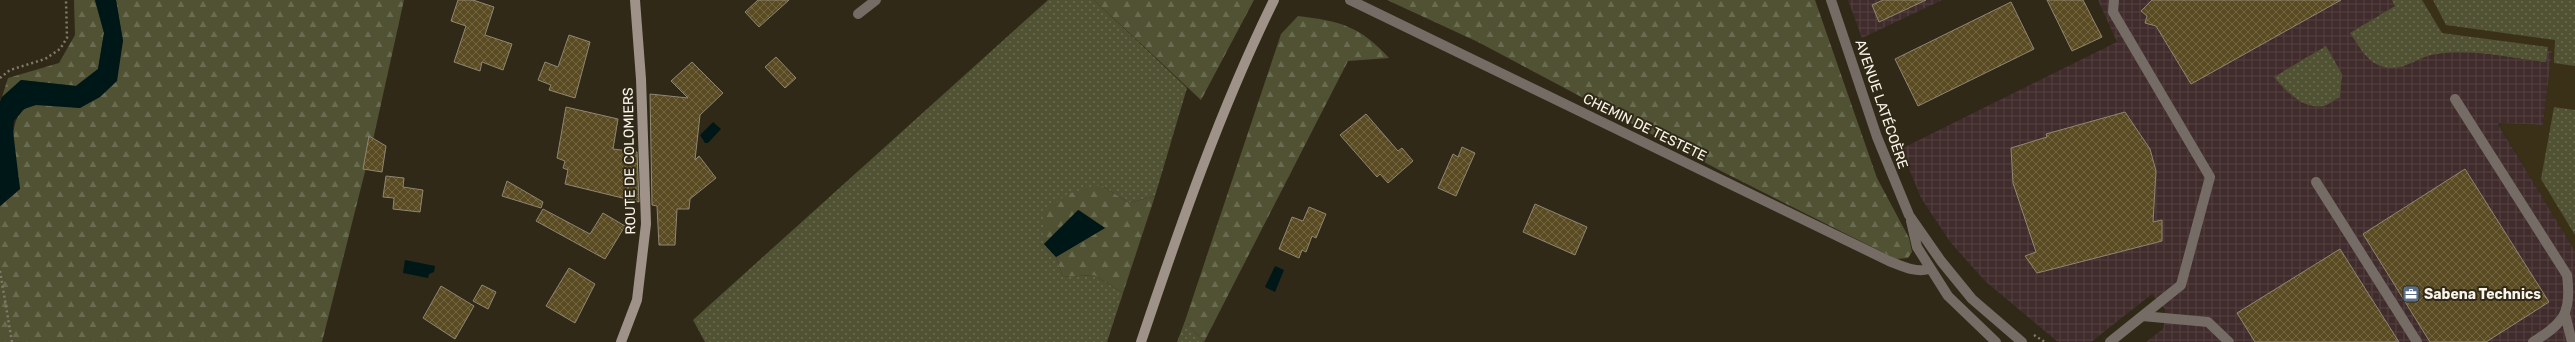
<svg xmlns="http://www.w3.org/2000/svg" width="2575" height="342" font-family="Rubik,sans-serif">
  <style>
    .industrial { fill: url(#industrial-grid) }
    .built { fill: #393017 }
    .grass { fill: url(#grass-dots) }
    .forest { fill: url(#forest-firs) }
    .water { fill: #001718 }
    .building { fill: url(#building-cross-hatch); stroke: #8f8773 }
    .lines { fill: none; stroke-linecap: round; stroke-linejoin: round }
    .path { stroke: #827b6d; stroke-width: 2.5; stroke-dasharray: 2 3; stroke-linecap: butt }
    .lane { stroke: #756c66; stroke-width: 10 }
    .street { stroke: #756c66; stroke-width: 10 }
    .secondary { stroke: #9f9288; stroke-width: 10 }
    .labels { text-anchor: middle; stroke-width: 4; stroke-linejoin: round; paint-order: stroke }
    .street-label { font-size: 14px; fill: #f9f4e9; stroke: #302918 }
    .poi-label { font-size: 14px; font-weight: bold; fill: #f9f4e9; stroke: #302918; text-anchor: start }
  </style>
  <defs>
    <pattern id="industrial-grid" width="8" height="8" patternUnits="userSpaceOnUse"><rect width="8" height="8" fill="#402c2c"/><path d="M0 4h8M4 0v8" fill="none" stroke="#534140"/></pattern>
    <pattern id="grass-dots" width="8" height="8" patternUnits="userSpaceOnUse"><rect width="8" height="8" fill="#505233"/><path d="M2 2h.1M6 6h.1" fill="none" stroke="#6a6c51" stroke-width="1.8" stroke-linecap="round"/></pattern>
    <pattern id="forest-firs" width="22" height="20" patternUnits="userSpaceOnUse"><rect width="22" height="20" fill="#505233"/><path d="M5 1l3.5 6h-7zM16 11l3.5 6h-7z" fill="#6a6c51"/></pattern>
    <pattern id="building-cross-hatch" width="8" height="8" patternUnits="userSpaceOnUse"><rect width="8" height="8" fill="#5a4b23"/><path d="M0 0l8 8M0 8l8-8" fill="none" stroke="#726643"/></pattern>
  </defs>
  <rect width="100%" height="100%" fill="#302918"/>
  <!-- industrial -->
  <path class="industrial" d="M1848,0H1942L1862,38Z
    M2098,0H2421L2444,38L2552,51L2543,125L2498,124L2575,251V342H2146L2163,329L2165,319V309L2152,294L2091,342H2058L1985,281L1951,243L1921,198L1901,149L2117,42Z"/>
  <!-- built -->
  <path class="built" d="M2421,0H2575V251L2498,123L2543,125L2552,51L2444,38Z"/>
  <!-- grass -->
  <path class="grass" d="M1048,0H1094L1187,88L1155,196L1129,203L1101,185L1044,244L1056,257L1063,277L1094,275L1123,293L1107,342H705L693,320Z
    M2392,0H2422L2442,33L2548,47L2546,62C2511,58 2471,48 2436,54C2415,57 2401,75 2378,65C2365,59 2358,44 2350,33L2395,6Z
    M2433,0H2575V66L2554,63L2555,40L2446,25Z
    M2326,46L2342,74L2340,97C2335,99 2329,105 2323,106C2303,110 2286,91 2274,77Z
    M2554,107L2575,110V235L2541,179Z
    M1185,321L1204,342H1177Z"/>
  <!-- forest -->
  <path class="forest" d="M74,0H95L104,33L98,69L76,86L21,80L2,97L8,78L59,63L75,35Z
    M116,0H404L373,140L322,342H0V206L20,189C17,165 0,110 36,105C50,104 66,107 80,108L123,41Z
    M1094,0H1254L1201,100Z
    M1387,0H1815L1877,178L1909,238L1912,252L1908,258L1896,259L1721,171L1478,42Z
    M1298,16C1340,21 1360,26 1389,58L1348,61L1204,342L1185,321L1281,34Z
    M1101,185L1129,203L1155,196L1123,293L1094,275L1063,277L1056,257L1105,228L1079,210L1044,244L1045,212L1067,194Z"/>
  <!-- water -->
  <path class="water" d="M95,0H116L123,41L117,81L100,97L80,108L36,105L24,109L14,121L13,131L20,189L0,206V102L2,97L21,80L76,86L98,69L104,33Z
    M713,122L721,129L708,143H705L700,135Z
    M1078,210L1105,228L1056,257L1044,244Z
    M405,260L435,266L434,272L429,274L428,278L403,273Z
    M1275,266L1284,270L1275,292L1265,287Z"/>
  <!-- building -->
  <path class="building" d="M458,0H473L494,7L485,35L512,44L503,70L482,62L480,71L454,62L466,26L451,21Z
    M758,0H789L759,27L745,12Z
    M1883,0H1926L1879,22L1872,5Z
    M2047,0H2083L2102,37L2072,51Z
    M2152,0H2341L2191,84L2156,26L2145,23L2147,16L2141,11Z
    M2011,2L2034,49L1918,106L1895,59Z
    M569,35L590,42L575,98L549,90L551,85L538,80L545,62L558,67Z
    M776,57L796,78L785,88L765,67Z
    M692,62L723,93L700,115L695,160L699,156L716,178L690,199L689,209H677L675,245H659L657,206L652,205L650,94L688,98L671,81Z
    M566,107L618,119L613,149L637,152L639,202L565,184L568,170L563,168L565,161L557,158Z
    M2125,112L2150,149L2156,171L2153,222L2162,220V241L2037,273L2025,256L2036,252L2013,183L2011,148L2047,137L2046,134Z
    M1366,114L1398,151L1402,148L1413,161L1388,183L1380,174L1377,177L1340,135Z
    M369,136L386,146L382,172L363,169Z
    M1462,147L1475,153L1456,196L1438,188L1453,154L1458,157Z
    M2465,169L2549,302L2486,342H2430L2363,234Z
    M386,176L404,178L403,187L423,190L420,212L393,209L394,198L383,197Z
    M507,181L543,202L541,208L502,196Z
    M1535,204L1587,227L1575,255L1523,232Z
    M1309,207L1326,214L1316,238L1312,236L1306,252L1302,250L1299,258L1279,249L1292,217L1303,221Z
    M543,209L590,234L603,213L625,226L605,259L536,221Z
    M2340,249L2399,342H2255L2237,313Z
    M569,268L595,284L575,323L546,306Z
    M482,285L496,292L488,309L473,301Z
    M441,286L474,306L455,339L423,318Z"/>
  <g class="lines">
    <!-- path -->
    <path class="path" d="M0,78L10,70L45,59L60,49L67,38L66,0
      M0,271L12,342
      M2034,335L2045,342"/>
    <!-- lane -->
    <path class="lane" d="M858,14L876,0
      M2455,99L2567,275C2572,313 2564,323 2533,342
      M2316,182L2417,342
      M2565,314L2572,342
      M2142,316L2208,322L2229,342
      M2110,342L2181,285L2210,177L2113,12L2114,0"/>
    <!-- street -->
    <path class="street" d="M1350,0L1889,261C1902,266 1915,273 1929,269
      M1831,0L1877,137L1909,215L1941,261L1972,299L2022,342
      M1911,221L1917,247L1948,296L1996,342"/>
    <!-- secondary -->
    <path class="secondary" d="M621,342L637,300L646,224L641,79L635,0
      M1141,342C1180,226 1220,110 1274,0"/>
  </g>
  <!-- icons -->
  <defs>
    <g id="office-square" transform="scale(0.9)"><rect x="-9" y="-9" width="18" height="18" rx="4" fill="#5c6f8a" stroke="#302918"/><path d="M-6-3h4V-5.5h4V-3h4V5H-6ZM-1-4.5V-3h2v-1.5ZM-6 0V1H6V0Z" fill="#fff"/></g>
  </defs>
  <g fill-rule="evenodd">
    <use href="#office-square" x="2411" y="294"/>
  </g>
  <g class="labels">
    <!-- street labels -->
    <g class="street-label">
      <text transform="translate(1882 104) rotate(71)" y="5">AVENUE LATÉCOÈRE</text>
      <text transform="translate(1645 127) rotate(26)" y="5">CHEMIN DE TESTETE</text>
      <text transform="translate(629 161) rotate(-91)" y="5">ROUTE DE COLOMIERS</text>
    </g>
    <!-- poi labels -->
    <g class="poi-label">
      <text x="2424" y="299">Sabena Technics</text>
    </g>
  </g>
</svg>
